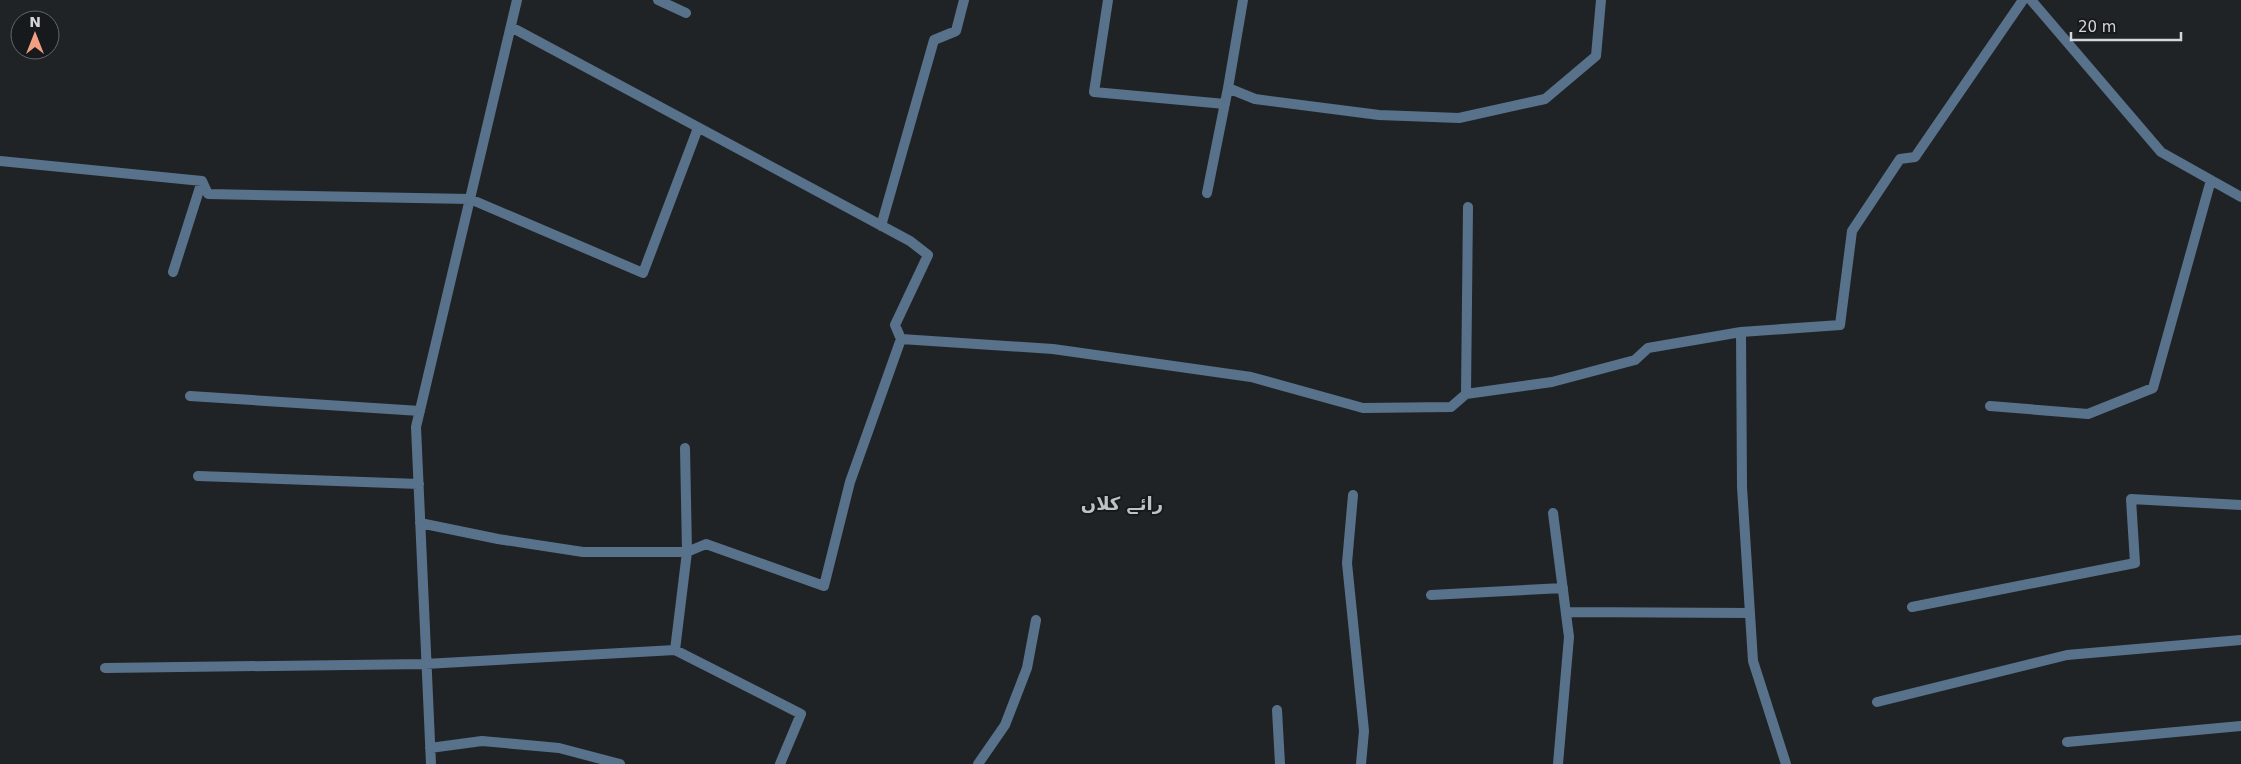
<svg xmlns="http://www.w3.org/2000/svg" width="2241" height="764" font-family="'DejaVu Sans',Cairo,sans-serif">
  <style>
    .lines { fill: none; stroke-linecap: round; stroke-linejoin: round }
    .street { stroke: #59728b; stroke-width: 10 }
    .labels { text-anchor: middle; stroke-width: 4; stroke-linejoin: round; paint-order: stroke }
    .quarter-label { font-size: 18px; font-weight: bold; fill: #bec2c6; stroke: #171a1d }
  </style>
  <rect width="100%" height="100%" fill="#202326"/>
  <g class="lines">
    <!-- street -->
    <path class="street" d="M658,0L686,13
      M1108,0L1094,92L1225,104
      M1243,0L1228,88L1255,99L1379,115L1459,118L1545,99L1596,56L1601,0
      M2031,0L2161,152L2241,197
      M511,27L910,241L928,255L895,325L901,339
      M0,161L202,181L208,194L470,199L643,273L698,128
      M1207,193L1228,88
      M881,226L934,40L956,31L964,0
      M173,272L202,181
      M1741,332L1840,325L1852,231L1900,159L1915,157L2023,0
      M1466,394L1552,382L1635,360L1648,348L1741,332L1742,487L1753,661L1786,764
      M190,396L420,411
      M1990,406L2088,414L2153,388L2211,180
      M685,448L687,552L706,544L824,586L850,482L901,339L1053,349L1251,377L1363,408L1451,407L1466,394L1468,207
      M198,476L419,484
      M1353,495L1347,563L1364,731L1361,764
      M1553,513L1569,637L1558,764
      M420,523L498,539L583,552H687L675,650
      M1431,595L1563,588
      M1912,607L2135,563L2131,499L2241,505
      M1566,612L1750,613
      M105,668L425,664L675,650L801,714L780,764
      M1877,702L2067,655L2241,640
      M1277,710L1280,764
      M2067,742L2241,726
      M430,748L482,741L559,748L620,764
      M431,764L416,427L517,0
      M978,764L1005,725L1027,668L1036,620"/>
  </g>
  <g class="labels">
    <!-- quarter labels -->
    <g class="quarter-label">
      <text x="1122" y="510">رائے کلاں</text>
    </g>
  </g>
  <!-- north arrow -->
  <g transform="translate(35 35)"><circle r="24" fill="#171a1d" stroke="#636568"/>
  <path d="M0-4L9 19L0 12L-9 19Z" fill="#f39f84"/>
  <text y="-8" font-size="14" font-weight="bold" text-anchor="middle" fill="#d4d6d8">N</text>
  </g>
  <!-- scale -->
  <path d="M2071 32v8h110v-8" fill="none" stroke="#d4d6d8" stroke-width="2.5"/>
  <text x="2078" y="32" font-size="15" fill="#d4d6d8" stroke="#171a1d" stroke-width="4" paint-order="stroke">20 m</text>
</svg>
